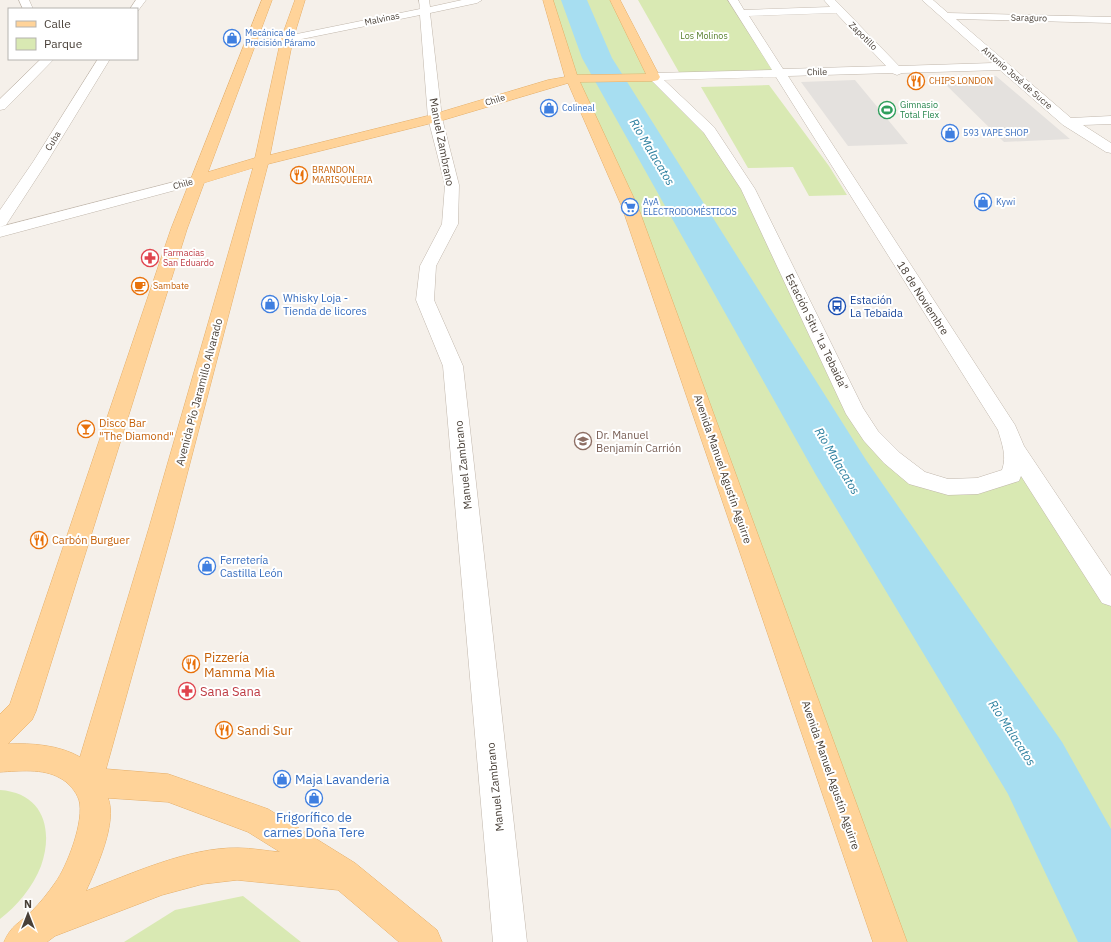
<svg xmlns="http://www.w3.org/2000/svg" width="1111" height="942" font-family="'IBM Plex Sans',sans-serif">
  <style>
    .green { fill: #d9e9b3 }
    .parking { fill: #e4e1de }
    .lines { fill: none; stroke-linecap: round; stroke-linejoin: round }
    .river { fill: #a7def1; fill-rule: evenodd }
    .minor-casing { stroke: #c1b7ac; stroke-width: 1 }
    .major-casing { stroke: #e5ae68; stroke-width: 1 }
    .minor { fill: #fff; fill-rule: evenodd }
    .major { fill: #ffd399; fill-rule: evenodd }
    .labels { text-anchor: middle; stroke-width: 4; stroke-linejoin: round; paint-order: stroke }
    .far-street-label { font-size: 9px; fill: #494038; stroke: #fff }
    .far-shop-label { font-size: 9px; fill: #366cbe; stroke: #fff; text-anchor: start }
    .far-park-label { font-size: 9px; fill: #557d2a; stroke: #fff }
    .far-food-label { font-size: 9px; fill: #c56008; stroke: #fff; text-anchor: start }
    .far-leisure-label { font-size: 9px; fill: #27864d; stroke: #fff; text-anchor: start }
    .far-health-label { font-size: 9px; fill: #be3a42; stroke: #fff; text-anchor: start }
    .street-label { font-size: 11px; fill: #494038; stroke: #fff }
    .shop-label { font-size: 11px; fill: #366cbe; stroke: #fff; text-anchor: start }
    .transit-label { font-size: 11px; fill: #164399; stroke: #fff; text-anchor: start }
    .food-label { font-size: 11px; fill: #c56008; stroke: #fff; text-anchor: start }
    .education-label { font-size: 11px; fill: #785e54; stroke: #fff; text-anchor: start }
    .water-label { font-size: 12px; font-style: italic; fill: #2a7e9e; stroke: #fff }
    .near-food-label { font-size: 13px; fill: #c56008; stroke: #fff; text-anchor: start }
    .near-health-label { font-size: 13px; fill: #be3a42; stroke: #fff; text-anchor: start }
    .near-shop-label { font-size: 13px; fill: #366cbe; stroke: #fff; text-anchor: start }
  </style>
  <rect width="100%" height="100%" fill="#f5f0ea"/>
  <!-- green -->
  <path class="green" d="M548,0H615L654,77L719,142L853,409L917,478L978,486L1016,461L1111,596V942H890L630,207L573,79Z
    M638,0H729L778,70L680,74Z
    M769,85L829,166L847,195L809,196L793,167L748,168L701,87Z
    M0,790C43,793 54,829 41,866C33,887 17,906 0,919Z
    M243,896L301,942H124L175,910Z"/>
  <!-- parking -->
  <path class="parking" d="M996,76L1070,139L1004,142L939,78Z
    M855,80L908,144L848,146L801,82Z"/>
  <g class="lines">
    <!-- river -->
    <path class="river" d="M561,0H587L612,58L866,460L1062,742L1111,829V942H1078L1008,794L816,475L582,58Z"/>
    <!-- minor casing -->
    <g class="minor-casing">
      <path id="minor" d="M19,0H29L33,9H23Z
        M136,0H146L137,12V9H130Z
        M419,0H429L430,7L462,0H482L477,3L430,13L442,118L459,185L458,224L436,266L434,300L463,366L527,942H493L443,366L416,300L420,266L442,224L445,185L428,118L420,15L287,42L250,48L246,47L244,45L246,43L250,42L287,36L420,9Z
        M728,0H738L744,10L830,7L824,0H835L899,66L993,63L922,0H933L948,13L1111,17V23L956,19L1071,118L1111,116V124L1083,125L1111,143V153L1106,152L1063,125L1000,70L902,73L897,75L892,73L788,76L1015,425L1024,446L1111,576V606L1102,603L1021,476L1019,481L978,494L948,495L909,484L884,463L864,441L846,414L741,189L704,133L648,77L650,74L654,73L772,70ZM836,13L886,66L783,69L749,16ZM776,77L998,430C1002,444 1007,456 1002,470L977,478L948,479L925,472L900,453L878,431L863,408L755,189L714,127L664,80Z
        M41,59H54L5,109L0,110V99Z
        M98,59H110L47,162L8,222L6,225L0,227V210L33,162Z
        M197,176L202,177L204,180L202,183L0,237V227Z"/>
    </g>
    <!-- major casing -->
    <g class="major-casing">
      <path id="major" d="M262,0H272L208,172L255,158L281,39L295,0H305L293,39L270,155L431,115L548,80L565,77L543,0H553L577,75L646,74L610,0H620L660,77L658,80L654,81L580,82L638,207L907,942H873L622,207L568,83L440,121L268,164L173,528L106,769L168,774L268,809L355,863L437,930L442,942H399L338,890L237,880L203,884L162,895L55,936L47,942H4C12,924 19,924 32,911C40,903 48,893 55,883C67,867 85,820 79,800C76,791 68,782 60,778C43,768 19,771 0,772V714L10,704L171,229ZM253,168L149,528L80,757C59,745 32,743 8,744L32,720L36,711L187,229L204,183ZM108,798L168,802L248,832L280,852C266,851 252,848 238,848C189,847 131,874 86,891C96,869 118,822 108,798Z"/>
    </g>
    <!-- minor -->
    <use href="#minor" class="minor"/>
    <!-- major -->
    <use href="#major" class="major"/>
  </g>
  <!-- icons -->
  <defs>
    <g id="shop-ring" transform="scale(0.9)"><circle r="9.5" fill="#fff" stroke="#3f7fe0" stroke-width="1.5"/><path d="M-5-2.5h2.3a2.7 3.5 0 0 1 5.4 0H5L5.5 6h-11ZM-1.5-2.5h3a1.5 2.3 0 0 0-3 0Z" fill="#3f7fe0"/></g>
    <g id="restaurant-ring" transform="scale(0.9)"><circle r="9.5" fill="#fff" stroke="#e8710a" stroke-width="1.5"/><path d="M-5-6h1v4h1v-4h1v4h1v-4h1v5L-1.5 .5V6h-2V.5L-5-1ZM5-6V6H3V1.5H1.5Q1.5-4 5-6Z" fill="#e8710a"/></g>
    <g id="stadium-ring" transform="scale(0.9)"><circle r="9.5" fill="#fff" stroke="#2e9e5b" stroke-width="1.5"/><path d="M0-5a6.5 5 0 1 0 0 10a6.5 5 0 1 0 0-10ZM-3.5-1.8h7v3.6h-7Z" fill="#2e9e5b"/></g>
    <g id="supermarket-ring" transform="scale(0.9)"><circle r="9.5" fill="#fff" stroke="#3f7fe0" stroke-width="1.5"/><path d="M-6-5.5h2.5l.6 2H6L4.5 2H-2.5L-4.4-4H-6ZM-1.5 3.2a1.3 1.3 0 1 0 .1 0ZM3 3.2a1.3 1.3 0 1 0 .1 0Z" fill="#3f7fe0"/></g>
    <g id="pharmacy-ring" transform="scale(0.9)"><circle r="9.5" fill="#fff" stroke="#e0444e" stroke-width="1.5"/><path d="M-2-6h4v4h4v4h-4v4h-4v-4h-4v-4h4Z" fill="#e0444e"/></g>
    <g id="cafe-ring" transform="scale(0.9)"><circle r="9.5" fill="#fff" stroke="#e8710a" stroke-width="1.5"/><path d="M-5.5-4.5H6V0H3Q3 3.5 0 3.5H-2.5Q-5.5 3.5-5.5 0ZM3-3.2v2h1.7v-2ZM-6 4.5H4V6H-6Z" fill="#e8710a"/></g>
    <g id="bus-ring" transform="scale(0.9)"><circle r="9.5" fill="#fff" stroke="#1a4fb4" stroke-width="1.5"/><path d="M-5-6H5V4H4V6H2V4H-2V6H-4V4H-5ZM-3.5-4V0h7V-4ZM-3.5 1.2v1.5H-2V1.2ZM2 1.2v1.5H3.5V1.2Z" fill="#1a4fb4"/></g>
    <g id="bar-ring" transform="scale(0.9)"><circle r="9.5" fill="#fff" stroke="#e8710a" stroke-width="1.5"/><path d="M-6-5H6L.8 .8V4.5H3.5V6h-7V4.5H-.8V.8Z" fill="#e8710a"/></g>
    <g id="school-ring" transform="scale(0.9)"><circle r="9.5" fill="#fff" stroke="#8d6e63" stroke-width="1.5"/><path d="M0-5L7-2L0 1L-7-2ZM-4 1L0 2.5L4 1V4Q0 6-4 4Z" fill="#8d6e63"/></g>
  </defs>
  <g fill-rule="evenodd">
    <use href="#shop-ring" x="232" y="38"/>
    <use href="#restaurant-ring" x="916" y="81"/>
    <use href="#shop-ring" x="549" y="108"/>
    <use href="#stadium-ring" x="887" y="110"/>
    <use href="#shop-ring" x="950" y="133"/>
    <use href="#restaurant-ring" x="299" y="175"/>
    <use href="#shop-ring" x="983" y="202"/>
    <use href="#supermarket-ring" x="630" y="207"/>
    <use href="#pharmacy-ring" x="150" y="258"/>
    <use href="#cafe-ring" x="140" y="286"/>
    <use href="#shop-ring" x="270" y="304"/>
    <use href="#bus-ring" x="837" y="306"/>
    <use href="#bar-ring" x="86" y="429"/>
    <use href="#school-ring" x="583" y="441"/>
    <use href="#restaurant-ring" x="39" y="540"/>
    <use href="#shop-ring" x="207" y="566"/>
    <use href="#restaurant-ring" x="191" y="664"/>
    <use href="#pharmacy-ring" x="187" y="691"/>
    <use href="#restaurant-ring" x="224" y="730"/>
    <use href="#shop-ring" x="282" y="779"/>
    <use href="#shop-ring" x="314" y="798"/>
  </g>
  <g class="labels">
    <!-- far-street labels -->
    <g class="far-street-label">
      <text transform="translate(1029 18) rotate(1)" y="3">Saraguro</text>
      <text transform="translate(382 19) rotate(-12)" y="3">Malvinas</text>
      <text transform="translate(863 36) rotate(45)" y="3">Zapotillo</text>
      <text transform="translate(817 72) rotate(-1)" y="3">Chile</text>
      <text transform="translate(1017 78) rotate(41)" y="3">Antonio José de Sucre</text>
      <text transform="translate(495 100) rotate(-17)" y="3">Chile</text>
      <text transform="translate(53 141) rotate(-58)" y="3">Cuba</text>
      <text transform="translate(183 184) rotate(-15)" y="3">Chile</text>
    </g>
    <!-- far-shop labels -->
    <g class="far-shop-label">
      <text x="245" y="36">Mecánica de<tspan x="245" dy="10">Precisión Páramo</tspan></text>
      <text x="562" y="111">Colineal</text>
      <text x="963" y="136">593 VAPE SHOP</text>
      <text x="643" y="205">AyA<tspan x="643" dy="10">ELECTRODOMÉSTICOS</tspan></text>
      <text x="996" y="205">Kywi</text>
    </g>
    <!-- far-park labels -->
    <g class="far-park-label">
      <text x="704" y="39">Los Molinos</text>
    </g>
    <!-- far-food labels -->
    <g class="far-food-label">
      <text x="929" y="84">CHIPS LONDON</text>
      <text x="312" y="173">BRANDON<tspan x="312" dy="10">MARISQUERIA</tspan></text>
      <text x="153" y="289">Sambate</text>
    </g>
    <!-- far-leisure labels -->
    <g class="far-leisure-label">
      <text x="900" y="108">Gimnasio<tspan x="900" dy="10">Total Flex</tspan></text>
    </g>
    <!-- far-health labels -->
    <g class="far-health-label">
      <text x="163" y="256">Farmacias<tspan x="163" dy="10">San Eduardo</tspan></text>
    </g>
    <!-- street labels -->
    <g class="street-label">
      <text transform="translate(442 142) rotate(79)" y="4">Manuel Zambrano</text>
      <text transform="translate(923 298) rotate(57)" y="4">18 de Noviembre</text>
      <text transform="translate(817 332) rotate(64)" y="4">Estación Situ "La Tebaida"</text>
      <text transform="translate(199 392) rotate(-75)" y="4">Avenida Pío Jaramillo Alvarado</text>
      <text transform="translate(463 465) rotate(-96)" y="4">Manuel Zambrano</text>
      <text transform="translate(723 469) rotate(71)" y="4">Avenida Manuel Agustín Aguirre</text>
      <text transform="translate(831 775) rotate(71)" y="4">Avenida Manuel Agustín Aguirre</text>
      <text transform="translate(495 787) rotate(-96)" y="4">Manuel Zambrano</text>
    </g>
    <!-- shop labels -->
    <g class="shop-label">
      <text x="283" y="302">Whisky Loja -<tspan x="283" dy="13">Tienda de licores</tspan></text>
      <text x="220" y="564">Ferretería<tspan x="220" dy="13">Castilla León</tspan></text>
    </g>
    <!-- transit labels -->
    <g class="transit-label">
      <text x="850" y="304">Estación<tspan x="850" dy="13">La Tebaida</tspan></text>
    </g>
    <!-- food labels -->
    <g class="food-label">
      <text x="99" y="427">Disco Bar<tspan x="99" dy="13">"The Diamond"</tspan></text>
      <text x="52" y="544">Carbón Burguer</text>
    </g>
    <!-- education labels -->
    <g class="education-label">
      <text x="596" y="439">Dr. Manuel<tspan x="596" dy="13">Benjamín Carrión</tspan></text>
    </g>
    <!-- water labels -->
    <g class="water-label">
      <text transform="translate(652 152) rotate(59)" y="4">Rio Malacatos</text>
      <text transform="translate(837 461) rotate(59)" y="4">Rio Malacatos</text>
      <text transform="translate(1012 733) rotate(57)" y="4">Rio Malacatos</text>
    </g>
    <!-- near-food labels -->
    <g class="near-food-label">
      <text x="204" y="662">Pizzería<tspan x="204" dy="15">Mamma Mia</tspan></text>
      <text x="237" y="735">Sandi Sur</text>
    </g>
    <!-- near-health labels -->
    <g class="near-health-label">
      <text x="200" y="696">Sana Sana</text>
    </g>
    <!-- near-shop labels -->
    <g class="near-shop-label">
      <text x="295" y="784">Maja Lavanderia</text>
      <text x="314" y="822" text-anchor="middle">Frigorífico de<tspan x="314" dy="15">carnes Doña Tere</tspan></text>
    </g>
  </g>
  <!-- legend -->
  <rect x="8" y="8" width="130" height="52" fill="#ffffff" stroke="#b6b3af"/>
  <rect x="16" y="21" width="20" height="6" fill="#ffd399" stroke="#b6b3af"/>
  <text x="44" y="28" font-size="12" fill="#494038">Calle</text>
  <rect x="16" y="38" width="20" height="12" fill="#d9e9b3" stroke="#b6b3af"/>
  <text x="44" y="48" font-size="12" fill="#494038">Parque</text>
  <!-- north arrow -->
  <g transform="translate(28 914)" stroke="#ffffff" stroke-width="3" paint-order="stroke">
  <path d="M0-3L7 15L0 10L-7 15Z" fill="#494038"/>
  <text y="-6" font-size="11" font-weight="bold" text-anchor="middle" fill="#494038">N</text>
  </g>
</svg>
